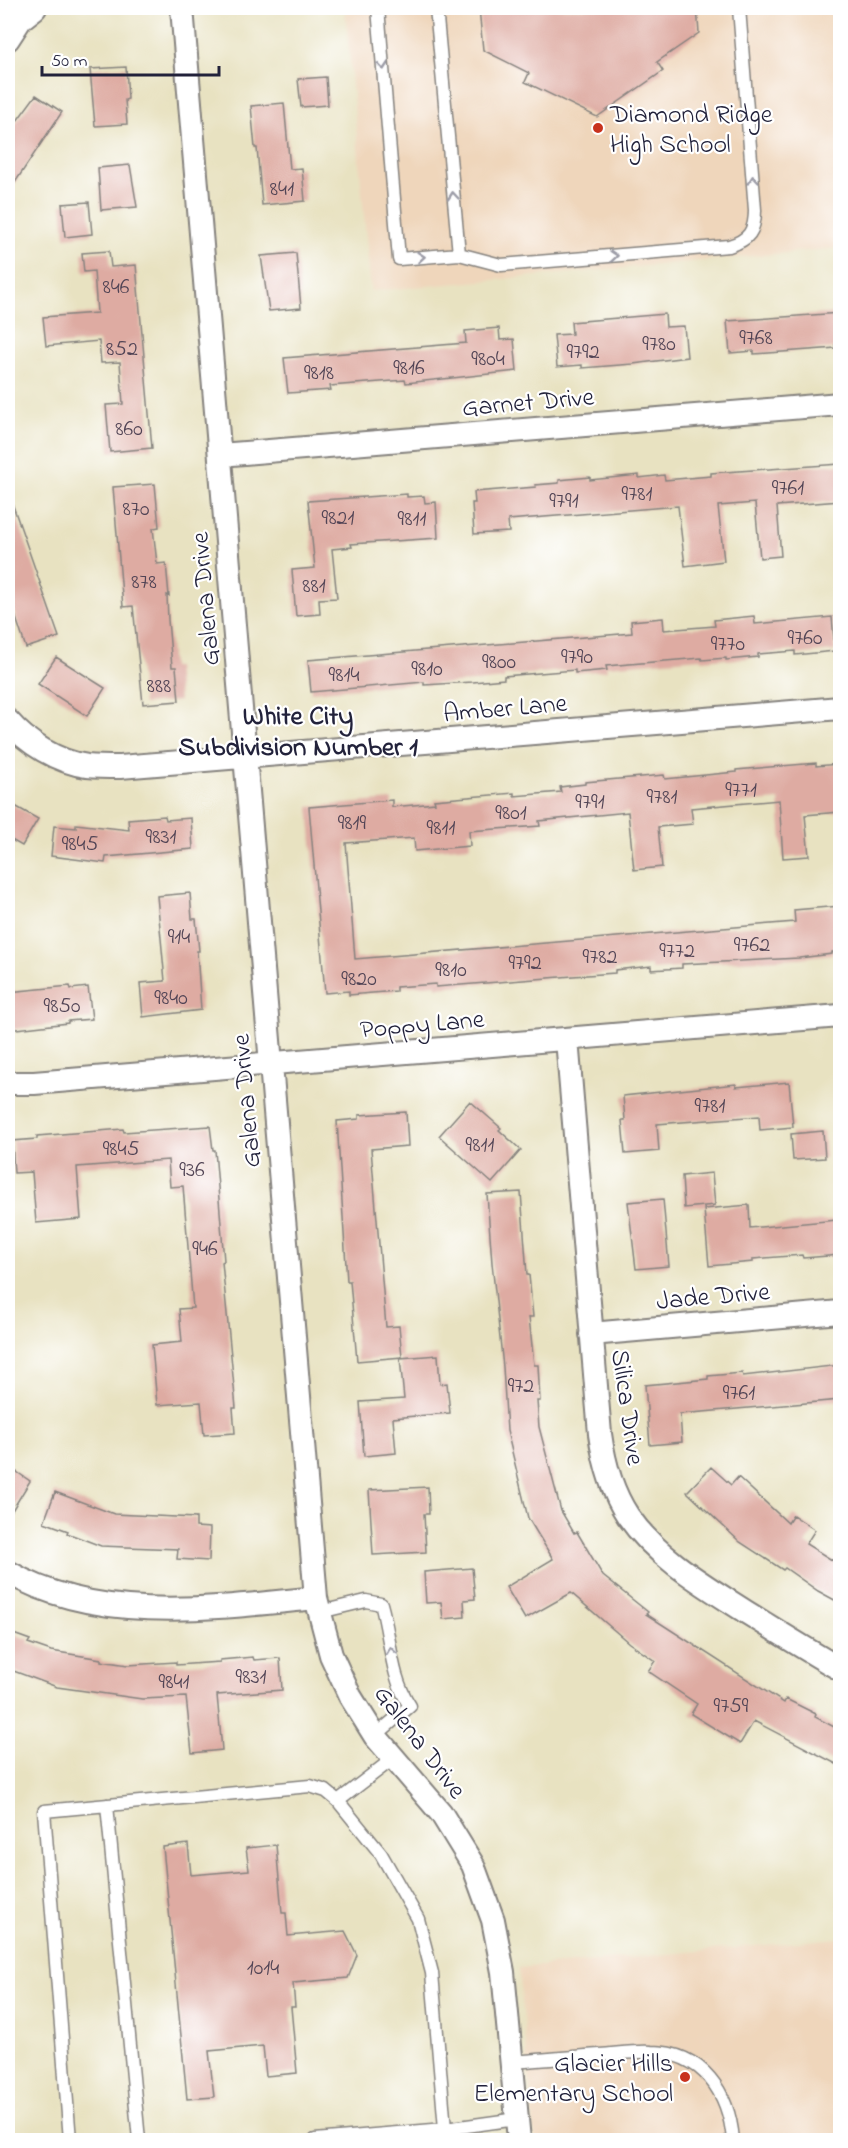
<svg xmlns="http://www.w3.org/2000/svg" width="848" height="2148" font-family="'Indie Flower',sans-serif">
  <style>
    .built { fill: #efd6bb }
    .building { fill: #deaba2 }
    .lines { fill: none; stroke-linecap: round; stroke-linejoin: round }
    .service-casing { stroke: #85827e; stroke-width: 15 }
    .minor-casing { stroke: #85827e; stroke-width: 26 }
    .service { stroke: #fff; stroke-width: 12 }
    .minor { stroke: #fff; stroke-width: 22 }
    .oneway { stroke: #9c9ca7 }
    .poi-dot { fill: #c8321e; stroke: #fff; stroke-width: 2 }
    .labels { text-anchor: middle; stroke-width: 4.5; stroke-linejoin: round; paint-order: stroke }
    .number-label { font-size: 22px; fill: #514455 }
    .poi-label { font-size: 26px; fill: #22223b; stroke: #fff; text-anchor: start }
    .street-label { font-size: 26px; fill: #22223b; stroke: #fff }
    .neighbourhood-label { font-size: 27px; font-weight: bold; fill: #22223b; stroke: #fff }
  </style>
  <rect width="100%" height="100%" fill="#fff"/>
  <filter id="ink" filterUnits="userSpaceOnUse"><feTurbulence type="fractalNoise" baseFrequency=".0167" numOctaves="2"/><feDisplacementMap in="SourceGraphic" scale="12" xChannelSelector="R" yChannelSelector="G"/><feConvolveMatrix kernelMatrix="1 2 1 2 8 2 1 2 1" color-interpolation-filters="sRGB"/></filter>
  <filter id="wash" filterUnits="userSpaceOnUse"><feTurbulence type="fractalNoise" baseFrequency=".008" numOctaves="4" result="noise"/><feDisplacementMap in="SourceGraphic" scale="24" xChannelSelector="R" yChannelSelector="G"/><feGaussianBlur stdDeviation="1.35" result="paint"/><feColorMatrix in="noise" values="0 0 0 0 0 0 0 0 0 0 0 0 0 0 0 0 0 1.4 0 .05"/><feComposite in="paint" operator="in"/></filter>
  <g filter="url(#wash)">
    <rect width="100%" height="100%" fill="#e8e2c1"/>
    <!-- built -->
    <path class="built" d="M345,8H840V248L371,291Z
      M840,1938V2140H535L519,1968Z"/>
    <g id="blocks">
      <!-- building -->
      <path class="building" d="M479,8H697L699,33L657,62L663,71L597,117L525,82L529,73L483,50Z
        M126,67L128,99L125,100L127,124L95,126L90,69Z
        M326,77L328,105L301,107L298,79Z
        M36,95L62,112L8,193V133Z
        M284,103L290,169L302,168L305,201L262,205L257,148H255L251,106Z
        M130,165L137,207L101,210L98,168Z
        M89,202L92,234L65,237L62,204Z
        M109,251L111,267L136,265L152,448L110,452L106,405L123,404L120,362L101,363L99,341L46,346L43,317L97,313L94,271L84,272L82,253Z
        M296,253L301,308L269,311L261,256Z
        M840,313V344L835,345L836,348L754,354V351L730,353L727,321Z
        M665,314L666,327L684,326L687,357L633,364L582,368V365L557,367L554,335L572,334L571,322Z
        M499,328L500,340L514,339L517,371L406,383L405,380L330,386L331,390L288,393L284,358L466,343L465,331Z
        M840,464V501L777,506L781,556L760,558L755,503L718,506L724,561L685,566L678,506L508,520L509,532L474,534L472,503H475L474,492L536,487L535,485L559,483V480L590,477V480L639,475V478L664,475L665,480L711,476V473Z
        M155,484L159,527L153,528L157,564L166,563L169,596L167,595L168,620L172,667H176L179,701L143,704L133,606L123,607L113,487Z
        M407,494V497L424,496L425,503L436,502L438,538L351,544L352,547L332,549L337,598L319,599L320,614L296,616L292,570L315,568L308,501Z
        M8,500H11L59,637L26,648L12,606L14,605L8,587Z
        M754,616L755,624L832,617L835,651L795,655V651L758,654V657L726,660V658L702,660L701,658L606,666L607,670L575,673V670L504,676V679L473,682L424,685V682L311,692L308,660L632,633L631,621L663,618L664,630L715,626L714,620Z
        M56,657L105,688L87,716L38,684Z
        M816,763V766L839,764L840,812L805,815L809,856L783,858L779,800L691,808L693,824L658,827L662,867L634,870L628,812L539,821L540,826L469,831L470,846L415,851L414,838L346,843L355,959L795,922L794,910L840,906V952H832V954L799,958L682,964V968L651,970V966L615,970V973L573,976L436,987V984L396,987V991L349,995V991L325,993L309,807L392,800V807L435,803L434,800L514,793V796L561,792L560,787L585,784V782L664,775L665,779L736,772V770Z
        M8,802L38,819L22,846L8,838Z
        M165,816L166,820L191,818L193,849L106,857L105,863L51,856L54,826L76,828V824L129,830L128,819Z
        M190,893L192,919H196L199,951H197L201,1010L143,1017L140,983L165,981L157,896Z
        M70,986L71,989L88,987L92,1019L68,1021V1023L8,1030V992Z
        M789,1082L793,1127L760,1130L759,1116L657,1124L659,1151L625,1154L622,1120H625L623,1096L736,1084V1087Z
        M470,1101L501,1128L499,1130L521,1150L492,1183L439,1136Z
        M406,1112L408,1146L371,1149L386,1327L399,1326L402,1357L357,1361L350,1281H347L337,1121L359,1119V1115Z
        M210,1126L213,1150H215L224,1261L222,1262L236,1408H233L235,1433L204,1435L201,1402L157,1405L152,1345L182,1342L179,1309L193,1308L183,1186L170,1187L168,1160L77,1167L81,1219L36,1223L32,1172L14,1173L12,1141L37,1139V1136L123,1129L124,1132Z
        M823,1131L825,1158L793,1160L791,1134Z
        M712,1173L715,1205L684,1208L682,1176Z
        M521,1192L527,1275H529L533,1317H529L534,1365H538L540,1401H537L539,1427L561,1511L574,1533L577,1532L603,1576L648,1612L646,1614L784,1703L786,1699L816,1714L815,1717L840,1730V1766L754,1721L740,1744L691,1714L697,1704L648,1671L655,1661L629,1643L571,1593L525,1619L506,1587L553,1559L528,1518L507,1431L503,1367L492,1263L487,1194Z
        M663,1199L669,1266L636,1269L628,1202Z
        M749,1205L750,1228L837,1220L840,1255L803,1258L802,1255L753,1259V1262L709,1266L704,1209Z
        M438,1355L440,1384L447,1383L450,1413L393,1418L396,1453L364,1456L360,1402L404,1399L400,1358Z
        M840,1365V1400L680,1414L682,1442L650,1445L645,1385L708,1379V1376L742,1373L743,1376Z
        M8,1466L30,1481L8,1517Z
        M711,1467L731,1485L738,1477L788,1523L793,1515L815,1530L806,1544L840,1565V1603L818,1591L785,1568L783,1570L740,1542L687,1492Z
        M428,1487L429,1514H424L426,1552L373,1555L369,1490Z
        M55,1492L114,1514L196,1518V1527L210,1528L209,1561L177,1559L178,1549L101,1546L67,1533L68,1531L44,1522Z
        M472,1568L475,1599L464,1600L465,1617L443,1619L441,1602L426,1603L424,1572Z
        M8,1632L30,1640L28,1643L51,1651L101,1659V1661L128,1665L176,1662V1665L220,1662V1660L253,1657L254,1660L280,1658L282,1690L217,1695L222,1750L192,1753L186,1697L142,1699L57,1687L8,1669Z
        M188,1844L191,1875L249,1870L246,1848L276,1845L282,1913H286L288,1936L345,1931L357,1955L348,1978L293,1983L295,2007H291L297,2073L266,2076L263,2046L209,2051L214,2097L187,2099L163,1847Z"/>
    </g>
  </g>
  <g filter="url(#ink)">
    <use href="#blocks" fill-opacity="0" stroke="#85827e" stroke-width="1.5"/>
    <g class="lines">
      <!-- service casing -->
      <g class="service-casing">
        <path id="service" d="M378,8L399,259L459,254L501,265L729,246C749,240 755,231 755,210L739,8
          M436,8L459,254
          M320,1612L366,1601L381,1604C391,1638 390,1676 410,1706L375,1736
          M338,1801L394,1758
          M107,1805L139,2140
          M512,2062C542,2060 571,2057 600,2055C617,2054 634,2051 651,2052C703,2052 729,2093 733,2140
          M445,2129L517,2119
          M70,2140L44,1811L310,1786L326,1791L338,1801L381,1854L418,1919L432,1973L445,2129L315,2140"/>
      </g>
      <!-- minor casing -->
      <g class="minor-casing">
        <path id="minor" d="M182,8L316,1598L331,1655L350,1696L375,1736L441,1813L473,1865L493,1920L503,1972L519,2140
          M8,39L21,19L35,8
          M220,455L840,404
          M8,721C27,743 57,762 87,766C98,767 109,767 120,767L840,708
          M567,1039L600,1434C604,1463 612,1492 628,1516C657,1558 704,1585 746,1612C777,1631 808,1651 840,1669
          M8,1083H34L840,1016
          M591,1334L840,1312
          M8,1572C98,1625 217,1608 316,1598"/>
      </g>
      <!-- service -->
      <use href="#service" class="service"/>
      <!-- minor -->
      <use href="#minor" class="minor"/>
    </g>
    <!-- one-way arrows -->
    <defs><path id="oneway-chevron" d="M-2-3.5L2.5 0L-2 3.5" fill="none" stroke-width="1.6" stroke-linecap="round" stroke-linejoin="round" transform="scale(1.5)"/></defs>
    <g class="oneway">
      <use href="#oneway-chevron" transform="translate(383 66) rotate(85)"/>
      <use href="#oneway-chevron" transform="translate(753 180) rotate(-95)"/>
      <use href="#oneway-chevron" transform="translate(453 196) rotate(-95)"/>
      <use href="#oneway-chevron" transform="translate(614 256) rotate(-5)"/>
      <use href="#oneway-chevron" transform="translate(421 257) rotate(-5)"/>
      <use href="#oneway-chevron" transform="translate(391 1651) rotate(-98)"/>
    </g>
  </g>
  <!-- markers -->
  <g class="poi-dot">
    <circle cx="598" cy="128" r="6"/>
    <circle cx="685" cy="2077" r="6"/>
  </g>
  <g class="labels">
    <!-- number labels -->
    <g class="number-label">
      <text x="282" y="195">841</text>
      <text x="116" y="293">846</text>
      <text x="756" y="344">9768</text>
      <text x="659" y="350">9780</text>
      <text x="122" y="355">852</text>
      <text x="583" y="358">9792</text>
      <text x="488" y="365">9804</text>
      <text x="409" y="374">9816</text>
      <text x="319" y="379">9818</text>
      <text x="129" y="435">860</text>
      <text x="788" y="494">9761</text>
      <text x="637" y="500">9781</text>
      <text x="564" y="507">9791</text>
      <text x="136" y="515">870</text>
      <text x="338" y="524">9821</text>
      <text x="412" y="525">9811</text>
      <text x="144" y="588">878</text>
      <text x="314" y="592">881</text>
      <text x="805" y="644">9760</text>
      <text x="728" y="650">9770</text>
      <text x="577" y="663">9790</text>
      <text x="499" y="668">9800</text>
      <text x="427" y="675">9810</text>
      <text x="344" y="681">9814</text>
      <text x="159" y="692">888</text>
      <text x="741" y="796">9771</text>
      <text x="662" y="803">9781</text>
      <text x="590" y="808">9791</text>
      <text x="511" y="819">9801</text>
      <text x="352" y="829">9819</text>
      <text x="441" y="834">9811</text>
      <text x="161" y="843">9831</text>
      <text x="80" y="850">9845</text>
      <text x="179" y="943">914</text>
      <text x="752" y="951">9762</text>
      <text x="677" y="957">9772</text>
      <text x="600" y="963">9782</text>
      <text x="525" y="969">9792</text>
      <text x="451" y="976">9810</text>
      <text x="359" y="985">9820</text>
      <text x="171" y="1004">9840</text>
      <text x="62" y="1012">9850</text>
      <text x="710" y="1112">9781</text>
      <text x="480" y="1151">9811</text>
      <text x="121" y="1155">9845</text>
      <text x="192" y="1176">936</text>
      <text x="205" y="1255">946</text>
      <text x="521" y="1392">972</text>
      <text x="739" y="1399">9761</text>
      <text x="251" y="1683">9831</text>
      <text x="174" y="1688">9841</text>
      <text x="731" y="1712">9759</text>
      <text x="263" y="1974">1014</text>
    </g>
    <!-- poi labels -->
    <g class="poi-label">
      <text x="610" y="122">Diamond Ridge<tspan x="610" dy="30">High School</tspan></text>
      <text x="673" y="2071" text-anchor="end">Glacier Hills<tspan x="673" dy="30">Elementary School</tspan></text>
    </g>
    <!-- street labels -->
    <g class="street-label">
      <text transform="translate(528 401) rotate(-5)" y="9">Garnet Drive</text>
      <text transform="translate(204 599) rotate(-95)" y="9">Galena Drive</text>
      <text transform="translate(505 707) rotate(-5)" y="9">Amber Lane</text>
      <text transform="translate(422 1023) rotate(-5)" y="9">Poppy Lane</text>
      <text transform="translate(245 1101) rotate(-95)" y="9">Galena Drive</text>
      <text transform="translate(713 1295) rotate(-5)" y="9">Jade Drive</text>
      <text transform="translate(629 1407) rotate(82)" y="9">Silica Drive</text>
      <text transform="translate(421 1741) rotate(53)" y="9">Galena Drive</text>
    </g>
    <!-- neighbourhood labels -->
    <g class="neighbourhood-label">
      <text x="298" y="724">White City<tspan x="298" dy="31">Subdivision Number 1</tspan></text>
    </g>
  </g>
  <!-- margin -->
  <rect width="848" height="2148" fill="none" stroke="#fff" stroke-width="30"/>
  <!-- scale -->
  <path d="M42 66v9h177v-9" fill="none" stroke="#22223b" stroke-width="3"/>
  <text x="51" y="66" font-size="18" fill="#22223b" stroke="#ffffff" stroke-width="4.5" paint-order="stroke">50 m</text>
</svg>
